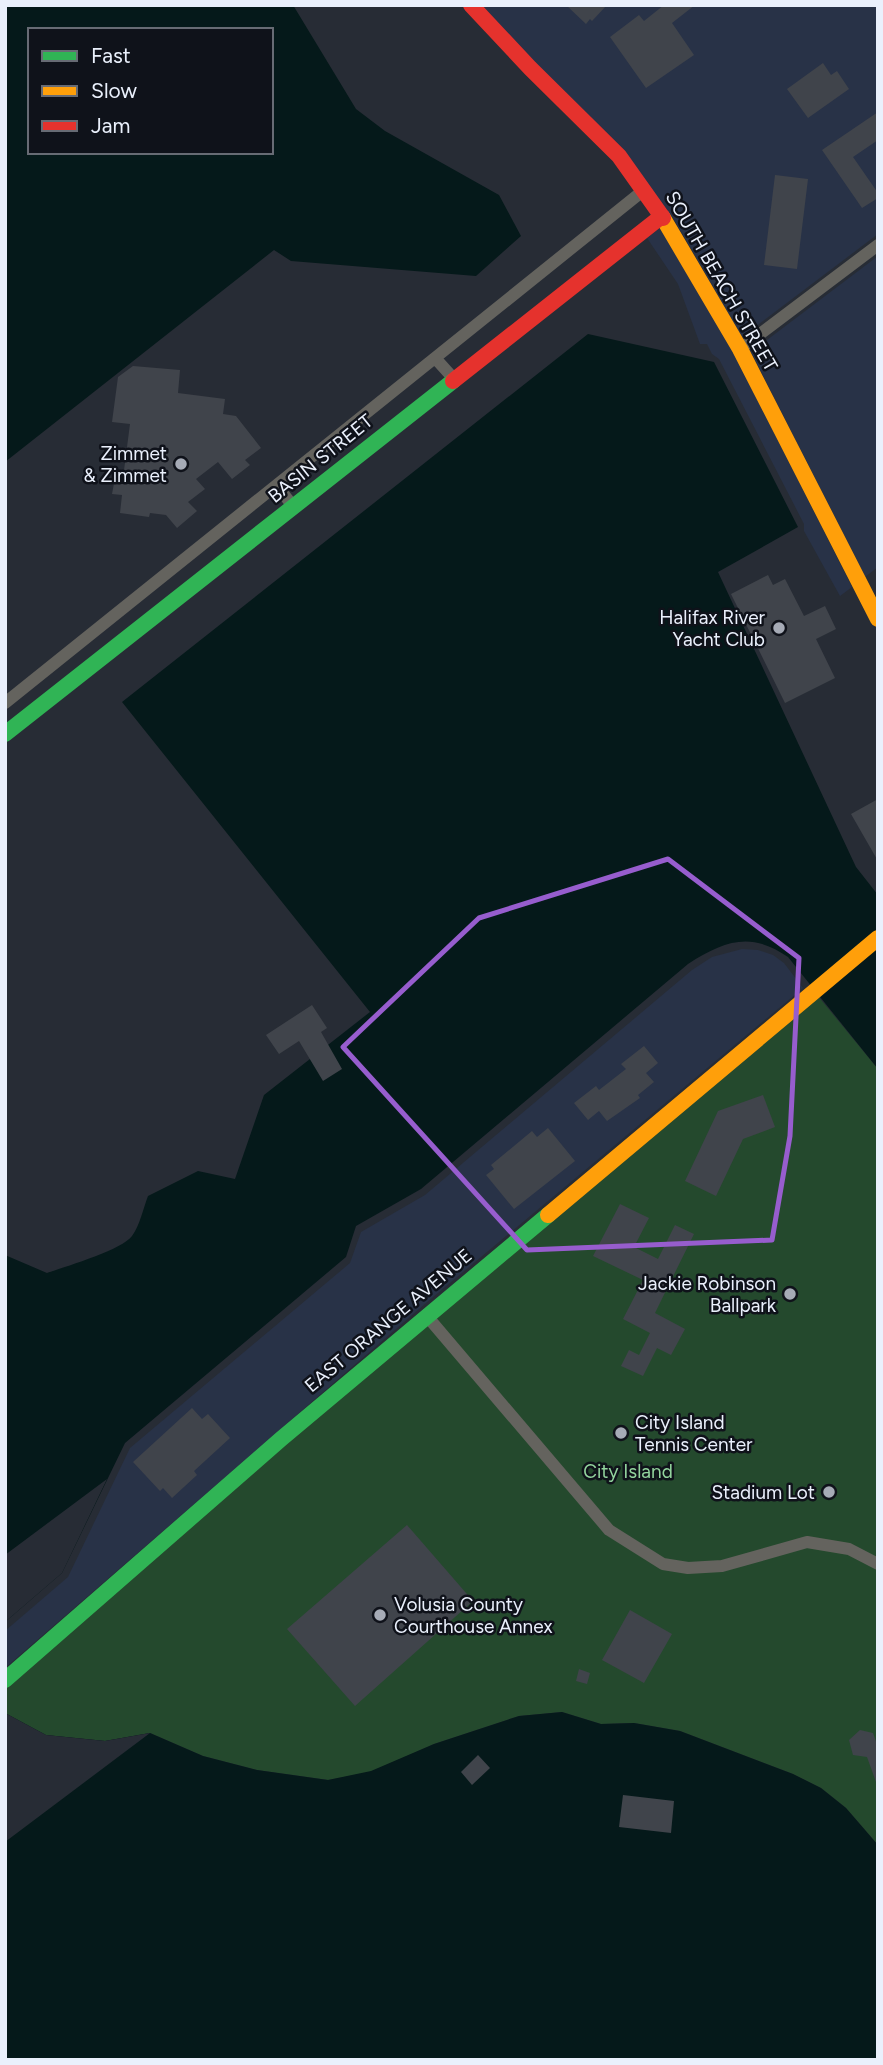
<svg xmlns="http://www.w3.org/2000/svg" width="883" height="2065" font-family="Figtree,sans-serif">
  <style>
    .built { fill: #283247 }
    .green { fill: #24492d }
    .water { fill: #05191a; fill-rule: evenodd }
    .pier { fill: #272c35 }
    .building { fill: #40444b }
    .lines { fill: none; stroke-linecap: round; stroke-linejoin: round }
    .street { stroke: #64635e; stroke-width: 12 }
    .fast { stroke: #30b455; stroke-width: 16 }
    .slow { stroke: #ff9f0a; stroke-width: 16 }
    .jam { stroke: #e5322d; stroke-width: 16 }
    .marked { fill: none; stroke: #975dce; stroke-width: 5; stroke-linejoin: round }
    .poi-dot { fill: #a6abb6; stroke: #0f121a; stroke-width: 2.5 }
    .labels { text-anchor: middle; stroke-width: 5; stroke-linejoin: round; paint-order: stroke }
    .street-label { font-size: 19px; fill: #eaf0fc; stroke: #0f121a }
    .poi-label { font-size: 19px; fill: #eaf0fc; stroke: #0f121a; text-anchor: end }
    .park-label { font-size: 19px; fill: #93d59e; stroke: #0f121a }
  </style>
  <rect width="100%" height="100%" fill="#272c35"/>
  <!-- built -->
  <path class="built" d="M482,5H878V234L742,337L673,218Z
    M660,228L734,353L852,587L840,596L804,531V524L719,359L712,354L707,344H700L678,284L647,238Z
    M878,256V567L865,577L751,352Z
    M742,949L758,950L773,955L784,963L803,988L426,1303L5,1668V1631L68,1577L130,1448L350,1263L361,1232L425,1195L692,970L712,957Z"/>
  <!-- green -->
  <path class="green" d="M813,990L878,1069V1845L846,1808L821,1788L793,1774L680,1731L634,1723L601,1724L562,1712L519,1716L434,1744L371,1772L328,1780L257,1770L203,1756L150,1733L105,1741L45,1735L5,1713V1687Z"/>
  <!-- water -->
  <path class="water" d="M5,5H293L356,109L385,131L499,195L521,236L476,276L291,261L274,250L5,462ZM30,30H271V152H30Z
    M588,334L714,362L798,527L718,572L856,867L878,895V1069L788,957C751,931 724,941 688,964L421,1189L356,1226L346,1257L125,1443L62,1573L5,1622V1255L47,1273C64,1267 122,1250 132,1236C140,1225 143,1209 148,1196L198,1171L235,1179L264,1095L370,1012L122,702Z
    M562,1712L601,1724L634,1723L680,1731L793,1774L821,1788L846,1808L878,1845V2060H5V1713L46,1735L105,1741L150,1733L203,1756L257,1770L328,1780L371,1771L434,1744L519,1716Z"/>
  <!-- pier -->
  <path class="pier" d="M107,1479L62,1573L5,1622V1555Z
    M5,1713L46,1735L105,1741L150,1733L5,1842Z"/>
  <!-- building -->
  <path class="building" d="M566,5H607L592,21L590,19L586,24Z
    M664,5H695L672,23L694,55L646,88L610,37L639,15L644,21Z
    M823,63L831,75L837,71L849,89L808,118L787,89Z
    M878,112V140L853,157L878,193V198L862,208L822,150Z
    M775,175L808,179L797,269L764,265Z
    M133,366L180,370L178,393L225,399L223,414L236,416L261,448L245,460L250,465L232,479L218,462L196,479L205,489L188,502L197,511L177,528L166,515L150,513L149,517L120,513L122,495L112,494L115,478H123L130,424L112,422L118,377Z
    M768,575L773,585L785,579L804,616L825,606L836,629L816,639L835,678L785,703L731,594Z
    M878,799V861L851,814Z
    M312,1005L327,1028L321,1032L342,1069L323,1081L299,1041L279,1054L266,1035Z
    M644,1046L658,1063L646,1073L654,1082L638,1095L640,1098L607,1121L599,1111L588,1120L574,1103L596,1086L599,1090L626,1069L621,1064Z
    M763,1095L775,1127L743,1139L716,1196L685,1181L718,1111Z
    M548,1128L575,1161L514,1209L486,1175L494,1169L491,1165L532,1131L537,1137Z
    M620,1204L649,1218L634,1247L658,1259L675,1225L694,1234L655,1313L685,1329L671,1355L657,1348L643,1376L621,1366L629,1350L639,1355L650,1333L623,1319L643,1280L593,1256Z
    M192,1408L202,1419L208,1414L230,1438L194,1471L197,1475L172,1498L163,1488L160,1491L133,1462Z
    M407,1525L473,1601L355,1706L287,1629Z
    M630,1610L672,1634L644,1683L602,1660Z
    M579,1669L590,1673L587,1684L576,1681Z
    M860,1730L873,1733L878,1747V1781L876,1782L867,1757L853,1755L849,1740Z
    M478,1755L490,1768L472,1785L461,1772Z
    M623,1795L674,1801L671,1833L619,1827Z"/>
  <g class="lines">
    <!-- street -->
    <path class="street" d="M740,349L878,245
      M436,359L454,379
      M277,486L293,506
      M5,703L644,190
      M426,1315L609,1530L663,1564L688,1568L722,1566L807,1542L849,1549L878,1564"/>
    <!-- fast -->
    <path class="fast" d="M5,734L453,381
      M5,1680L281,1439L548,1215"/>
    <!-- slow -->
    <path class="slow" d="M663,218L740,349L878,619
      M548,1215L878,938"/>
    <!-- jam -->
    <path class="jam" d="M471,5L530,68L619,156L663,218
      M453,381L662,216"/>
  </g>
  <!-- marked area -->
  <path class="marked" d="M668,859L799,958L790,1136L772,1240L527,1250L343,1047L479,918Z"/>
  <!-- markers -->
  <g class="poi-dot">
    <circle cx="181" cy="464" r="7"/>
    <circle cx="779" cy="628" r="7"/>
    <circle cx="790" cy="1294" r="7"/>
    <circle cx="621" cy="1433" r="7"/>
    <circle cx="829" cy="1492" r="7"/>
    <circle cx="380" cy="1615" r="7"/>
  </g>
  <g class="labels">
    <!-- street labels -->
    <g class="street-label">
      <text transform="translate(722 281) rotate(60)" y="7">SOUTH BEACH STREET</text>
      <text transform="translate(320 458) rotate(-39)" y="7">BASIN STREET</text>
      <text transform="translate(388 1320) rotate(-40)" y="7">EAST ORANGE AVENUE</text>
    </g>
    <!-- poi labels -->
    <g class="poi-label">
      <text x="167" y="460">Zimmet<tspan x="167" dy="22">&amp; Zimmet</tspan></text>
      <text x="765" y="624">Halifax River<tspan x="765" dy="22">Yacht Club</tspan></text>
      <text x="776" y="1290">Jackie Robinson<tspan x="776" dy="22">Ballpark</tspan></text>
      <text x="635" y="1429" text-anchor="start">City Island<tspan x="635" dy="22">Tennis Center</tspan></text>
      <text x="815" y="1499">Stadium Lot</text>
      <text x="394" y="1611" text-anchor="start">Volusia County<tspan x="394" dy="22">Courthouse Annex</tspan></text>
    </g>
    <!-- park labels -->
    <g class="park-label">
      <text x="628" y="1478">City Island</text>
    </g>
  </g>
  <!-- border -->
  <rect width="883" height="2065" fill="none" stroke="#eaf0fc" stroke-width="14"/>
  <!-- legend -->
  <rect x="28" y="28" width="245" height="126" fill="#0f121a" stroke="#676b74" stroke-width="2"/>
  <rect x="42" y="51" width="35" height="10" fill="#30b455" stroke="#676b74" stroke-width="2"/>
  <text x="91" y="63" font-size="21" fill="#eaf0fc">Fast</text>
  <rect x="42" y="86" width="35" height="10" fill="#ff9f0a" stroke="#676b74" stroke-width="2"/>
  <text x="91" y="98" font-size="21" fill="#eaf0fc">Slow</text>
  <rect x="42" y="121" width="35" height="10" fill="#e5322d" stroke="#676b74" stroke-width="2"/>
  <text x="91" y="133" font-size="21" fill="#eaf0fc">Jam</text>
</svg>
